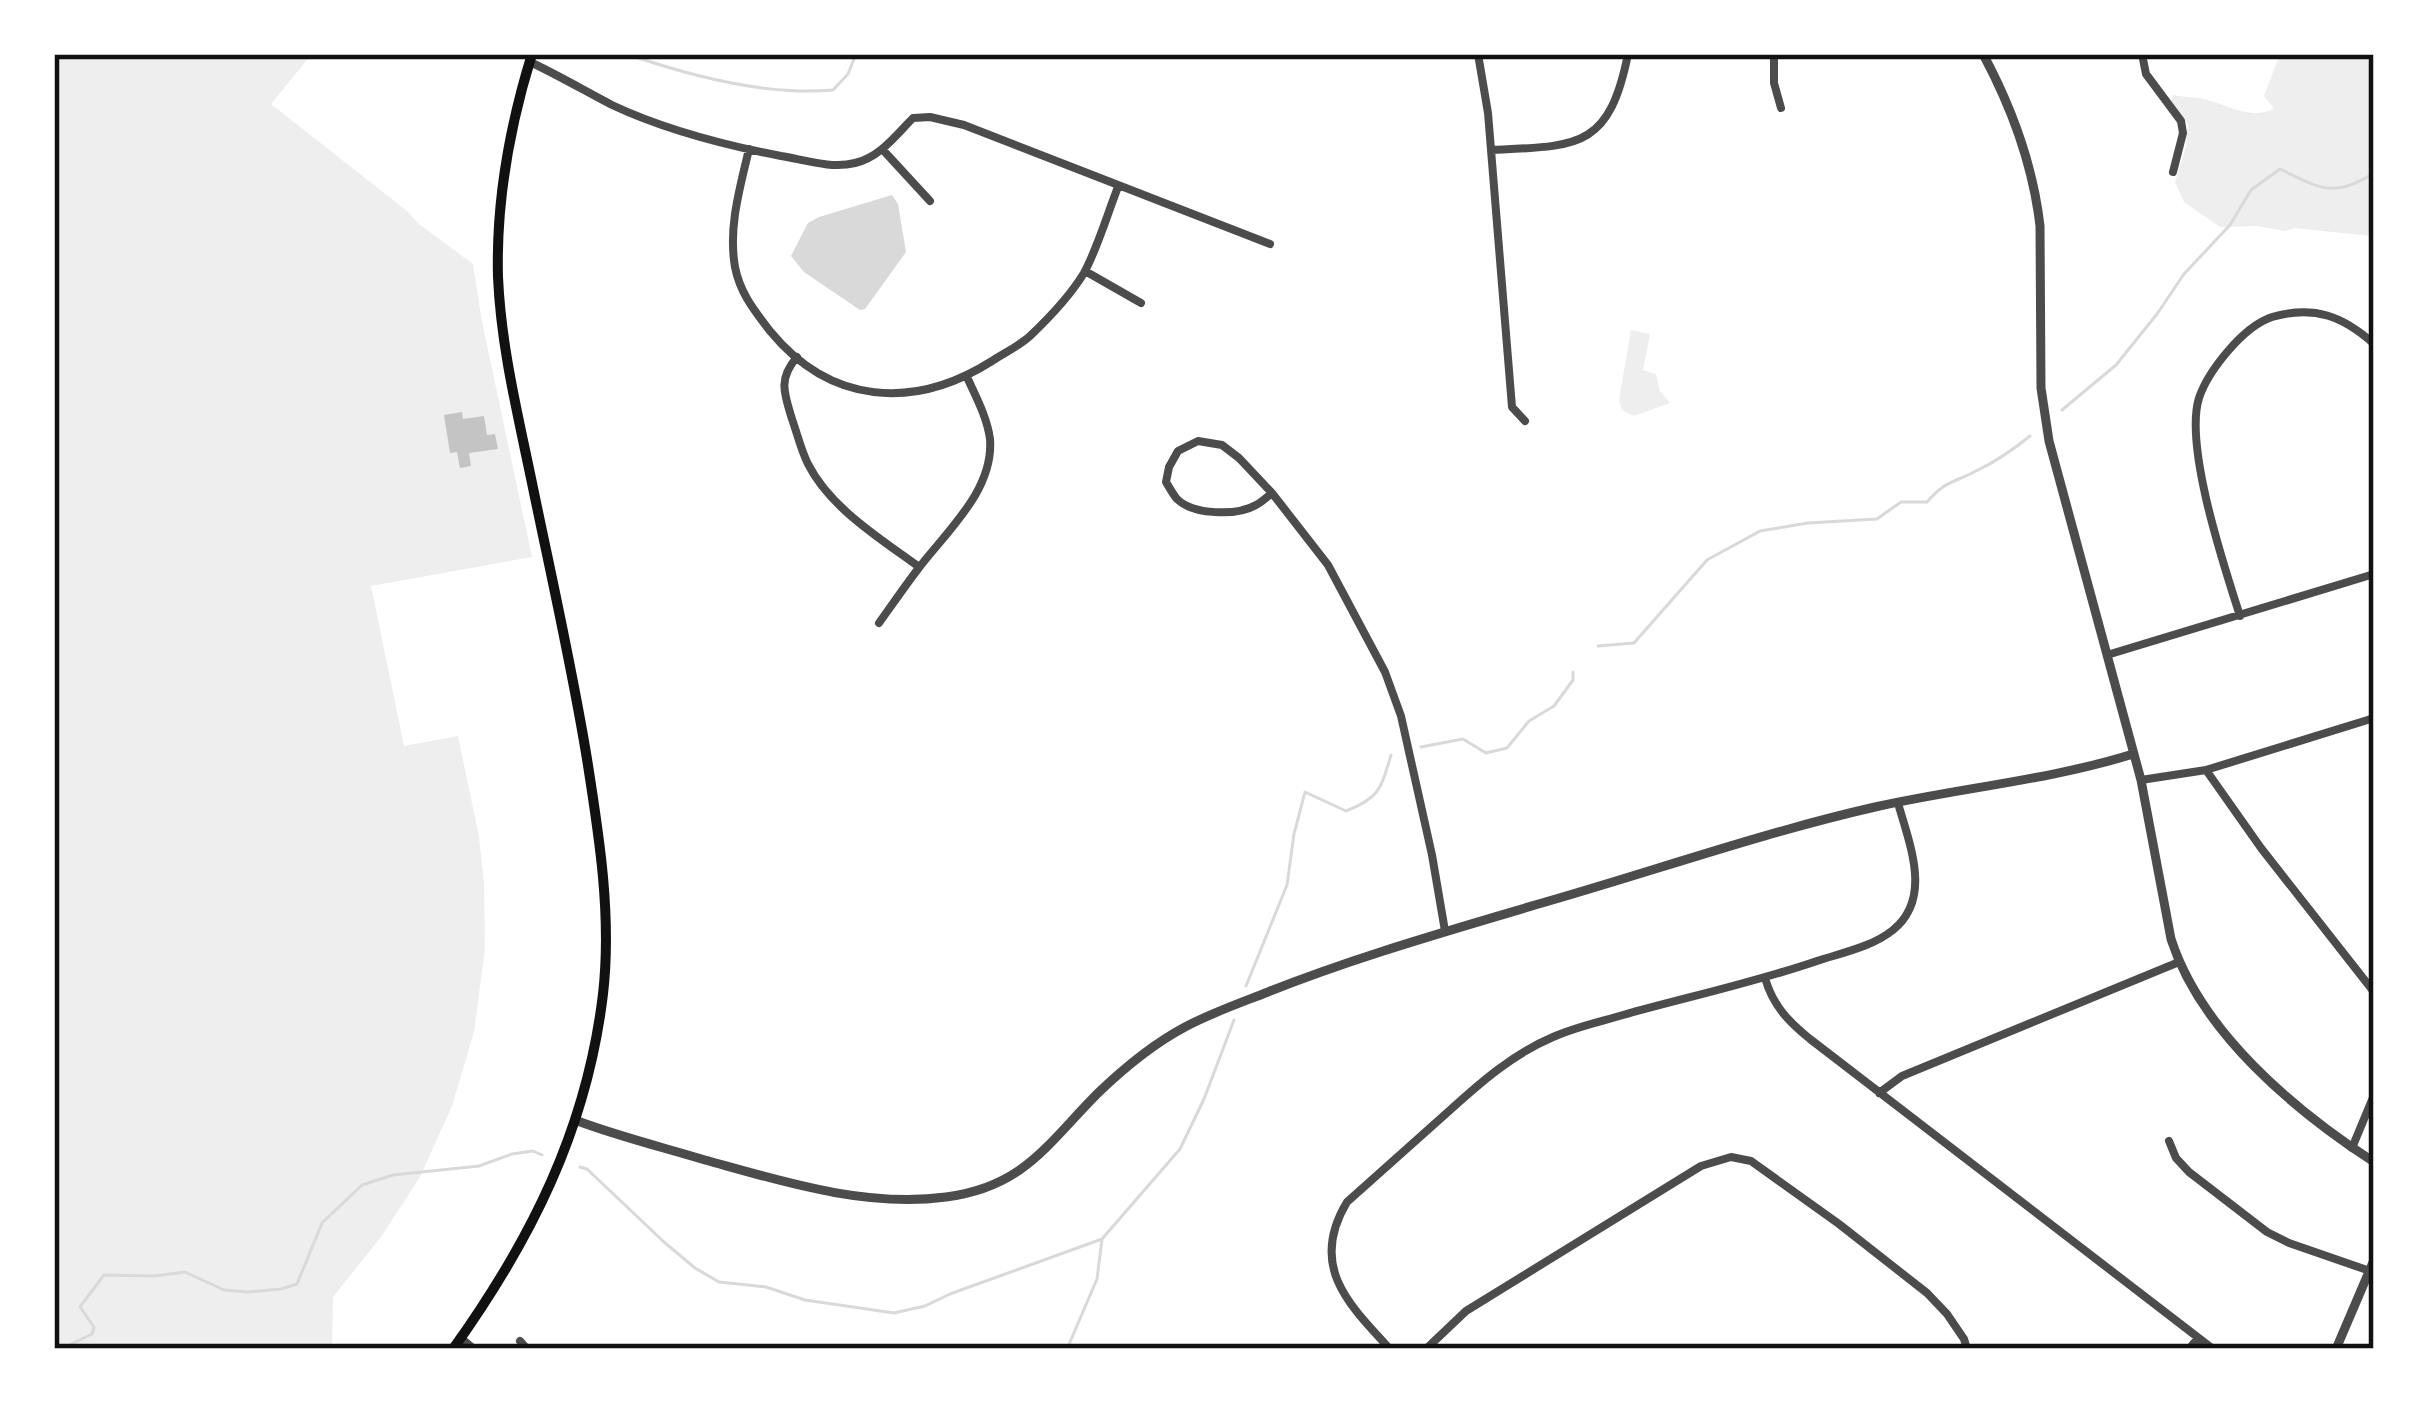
<svg xmlns="http://www.w3.org/2000/svg" width="2428" height="1403" font-family="Jost,sans-serif">
  <style>
    .green { fill: #eee }
    .water { fill: #d9d9d9 }
    .lines { fill: none; stroke-linecap: round; stroke-linejoin: round }
    .stream { stroke: #d9d9d9; stroke-width: 3 }
    .building { fill: #c4c4c4 }
    .minor { stroke: #4c4c4c; stroke-width: 8 }
    .tertiary { stroke: #4c4c4c; stroke-width: 9 }
    .primary { stroke: #111; stroke-width: 10 }
    .neatline { fill: none; stroke: #111; stroke-width: 4.5 }
  </style>
  <rect width="100%" height="100%" fill="#fff"/>
  <!-- green -->
  <path class="green" d="M54,54H312L271,104L407,211L419,224L473,264L482,322L532,557L371,586L404,746L458,736L479,837L484,883L485,949L474,1032L452,1106L420,1177L381,1237L333,1297L332,1349H54Z
    M2280,54H2374V240L2371,236L2294,228L2285,231L2257,226L2220,227L2184,202L2175,182L2186,147L2188,124L2170,103L2173,95C2183,97 2194,97 2204,99C2228,105 2249,120 2274,109L2264,96Z
    M1631,330L1650,334L1643,370L1656,374L1660,391L1670,403L1634,416L1622,410L1619,400Z"/>
  <!-- water -->
  <path class="water" d="M892,195L898,204L906,252L865,309L860,310L804,272L791,256L808,223L819,217Z"/>
  <g class="lines">
    <!-- stream -->
    <path class="stream" d="M627,54C690,76 766,96 833,90L848,74L856,54
      M2062,410L2116,365L2157,314L2184,274L2230,225L2251,190L2280,169C2320,188 2333,199 2374,173
      M1598,646L1634,643L1707,560L1760,531L1808,523L1877,519L1901,502H1927C1946,480 1954,483 1978,470C1997,461 2014,449 2030,436
      M1421,747L1463,739L1486,753L1507,748L1529,721L1554,706L1573,680V672
      M1246,986L1287,885L1294,834L1305,792L1346,811C1380,798 1381,788 1391,755
      M580,1167L587,1169L664,1242L695,1268L719,1282L766,1287L805,1300L894,1313L925,1306L950,1294L1102,1239
      M61,1349L92,1334L94,1327L80,1307L104,1275L155,1276L185,1272L224,1290L248,1292L281,1289L297,1284L322,1223L362,1185L393,1175L479,1166L512,1154L533,1151L542,1155
      M1067,1349L1097,1279L1102,1239L1180,1149L1204,1099L1234,1020"/>
  </g>
  <!-- building -->
  <path class="building" d="M462,412L463,419L484,416L487,435L495,434L498,449L469,453L471,466L460,468L457,452L450,453L444,415Z"/>
  <g class="lines">
    <!-- minor -->
    <path class="minor" d="M1478,54L1488,113L1512,407L1525,421
      M1774,54V83L1781,108
      M2142,54L2146,74L2181,121L2183,133L2173,172
      M530,62C558,75 585,91 612,105C665,130 724,145 781,156C805,160 831,169 855,163C880,157 896,135 913,118L930,117L964,125L1270,244
      M749,149C740,188 728,227 735,267C740,293 754,310 770,331C830,404 913,411 992,361C1004,353 1019,346 1030,336C1049,318 1070,296 1084,273C1098,247 1107,215 1118,187
      M883,150L930,201
      M1492,150C1578,146 1609,149 1628,54
      M1085,271L1141,303
      M797,357C778,379 784,393 792,419C797,433 801,450 808,464C830,508 881,539 919,567
      M1272,493C1267,497 1262,502 1256,505C1237,516 1193,515 1177,499C1174,496 1169,487 1166,482L1169,467L1178,451L1198,441L1222,445L1239,458L1272,493L1328,565L1385,672L1401,716L1432,855L1445,931
      M2240,616C2224,566 2184,446 2199,398C2205,380 2216,365 2228,351C2240,337 2254,323 2272,317C2314,305 2343,316 2374,344
      M879,623C892,605 905,586 918,569C947,531 994,490 990,439C987,417 976,397 967,377
      M2107,655L2374,574
      M2206,770L2261,848L2374,992
      M2141,780L2206,770L2374,718
      M1765,978C1773,1006 1789,1022 1810,1039L2213,1349
      M1879,1093L1902,1076L2179,962
      M2169,1141L2176,1158L2189,1172L2267,1232L2289,1243L2370,1271
      M2352,1148L2374,1095
      M461,1338L474,1349
      M520,1341L527,1349
      M1390,1349C1347,1303 1309,1265 1347,1202C1381,1172 1415,1141 1449,1111C1481,1082 1513,1054 1553,1037C1575,1027 1599,1022 1623,1015C1687,997 1753,983 1817,961C1841,953 1872,947 1893,930C1933,898 1909,843 1898,803
      M1426,1349L1466,1311L1701,1166L1731,1157L1751,1161L1839,1224L1927,1293L1947,1314L1964,1339L1967,1349
      M2189,1349L2198,1338"/>
    <!-- tertiary -->
    <path class="tertiary" d="M1983,54C2012,108 2033,165 2040,226L2041,388L2049,441L2141,780L2171,939C2201,1032 2294,1110 2374,1162
      M575,1120C617,1136 662,1147 705,1160C781,1181 865,1208 946,1197C1024,1187 1047,1144 1098,1093C1124,1068 1153,1044 1185,1027C1211,1013 1240,1003 1268,992C1356,957 1445,932 1535,905C1648,873 1761,833 1875,807C1960,788 2050,780 2133,754
      M2336,1349L2374,1260"/>
    <!-- primary -->
    <path class="primary" d="M453,1349C531,1240 587,1129 603,994C612,916 599,835 587,759C572,667 551,575 532,483C518,415 501,347 498,277C496,202 510,125 532,54"/>
  </g>
  <!-- border -->
  <rect width="2428" height="1403" fill="none" stroke="#ffffff" stroke-width="114"/>
  <rect x="57" y="57" width="2314" height="1289" class="neatline"/>
</svg>
